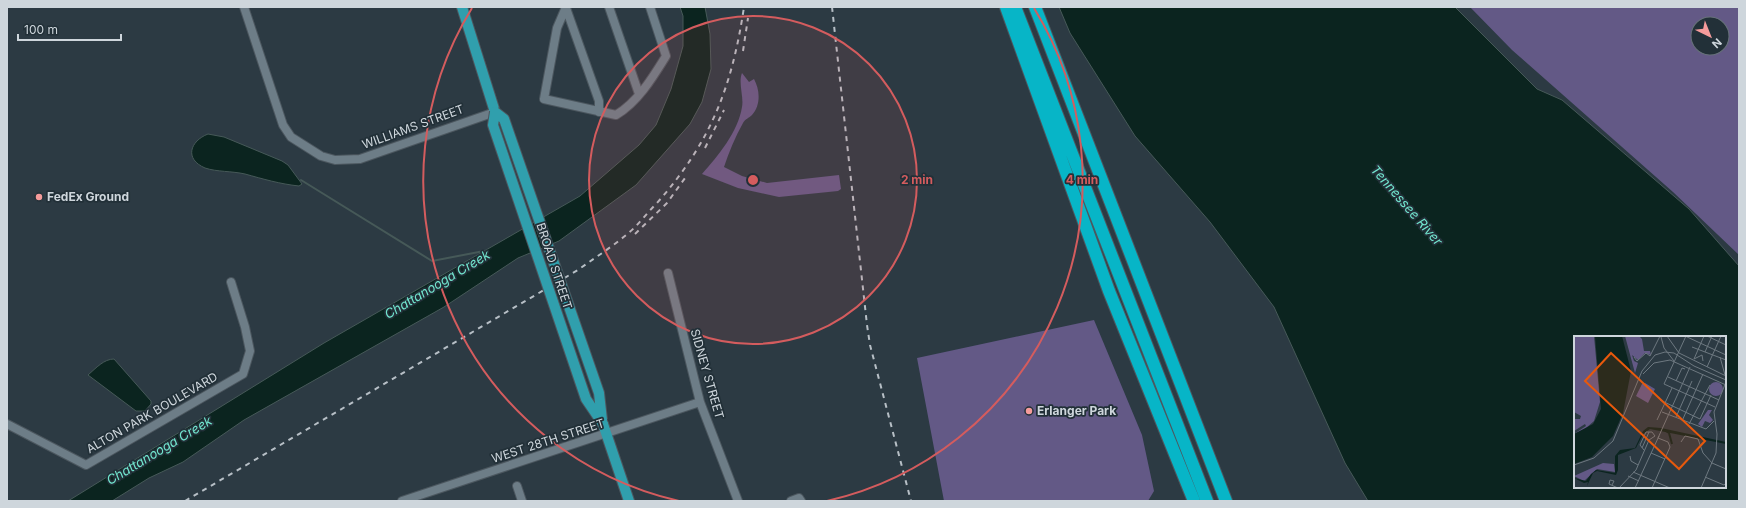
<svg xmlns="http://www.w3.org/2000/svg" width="1746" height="508" font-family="Inter,sans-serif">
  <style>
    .green { fill: #635986; fill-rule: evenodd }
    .water { fill: #0b241f; stroke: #465958; fill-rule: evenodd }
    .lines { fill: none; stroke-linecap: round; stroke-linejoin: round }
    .stream { stroke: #465958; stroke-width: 2 }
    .minor-casing { stroke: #4c575f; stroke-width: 10 }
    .primary-casing { stroke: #4c575f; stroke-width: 12 }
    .motorway-casing { stroke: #4c575f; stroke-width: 14 }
    .minor { stroke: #6d7d87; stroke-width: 8 }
    .primary { stroke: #309fad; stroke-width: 10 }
    .motorway { stroke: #07b5c7; stroke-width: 12 }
    .rail { stroke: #b7bfc6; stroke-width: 2; stroke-dasharray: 5 5; stroke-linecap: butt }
    .primary-bridge-casing { stroke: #4c575f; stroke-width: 12; stroke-linecap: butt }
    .primary-bridge { stroke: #309fad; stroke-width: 10 }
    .ring { fill: none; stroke: #d45c5e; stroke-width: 2 }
    .poi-dot { fill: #f59b9b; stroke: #223038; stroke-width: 1.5 }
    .labels { text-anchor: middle; stroke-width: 3.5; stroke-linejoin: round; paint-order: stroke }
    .street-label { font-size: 12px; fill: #ced6dc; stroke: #223038 }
    .poi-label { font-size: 12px; font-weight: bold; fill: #ced6dc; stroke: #223038; text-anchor: start }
    .water-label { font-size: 13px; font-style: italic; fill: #72e6cf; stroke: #223038 }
    .inset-river { fill: none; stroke: #0b241f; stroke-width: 2 }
    .inset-road { fill: none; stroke: #6d7880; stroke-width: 1 }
    .view { fill: #e8590c; fill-opacity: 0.15; stroke: #e8590c; stroke-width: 2 }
    .inset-edge { fill: none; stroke: #ced6dc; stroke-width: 2 }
    .centre { fill: #d45c5e; stroke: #223038; stroke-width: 2 }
    .ring-label { font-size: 12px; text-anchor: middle; font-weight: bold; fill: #d45c5e; stroke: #223038; stroke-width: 3.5; stroke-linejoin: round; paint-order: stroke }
  </style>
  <rect width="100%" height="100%" fill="#2c3a43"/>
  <!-- green -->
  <path class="green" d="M1470,7H1739V255L1673,192L1512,50ZM1698,24H1722V48H1698Z
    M742,73L749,82L754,79C760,90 761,105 752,115C749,118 745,119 743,123C735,137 729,152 724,167L742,176L767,183L839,175L841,189L838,191L779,197L738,188L702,174C718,156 738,132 742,107C744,97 738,83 742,73Z
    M1094,320L1142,435L1154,491L1148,501H944L917,358Z"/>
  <!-- water -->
  <path class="water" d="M680,7H705L710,34L711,69L702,102L690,124L636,185L559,241L518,258L444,307L244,420L183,462L149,478L112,501H68L324,343L580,196L639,145L656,125L671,89L683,46V16Z
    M1059,7H1455L1537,89L1562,100L1689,209L1739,266V501H1368L1345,463L1274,307L1210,222L1135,136L1070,33ZM1575,337H1725V487H1575Z
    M208,134L224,137L282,161L288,165L302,184L299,186C280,184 263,179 245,174C232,171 217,172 205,168C184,159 190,141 208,134Z
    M114,359L151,401V404L145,411H136L88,375C96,368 104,359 114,359Z"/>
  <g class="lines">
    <!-- stream -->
    <path class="stream" d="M301,180L432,261L484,251L485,252"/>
    <!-- minor casing -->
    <g class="minor-casing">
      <path id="minor" d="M244,7L283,125L291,137L321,156L335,160L360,159L495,112
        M566,7L557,28L544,99L616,115C638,102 653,77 666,56L650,7
        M609,7L639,94
        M566,8L599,101V112
        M668,273L700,402L738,501
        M7,424L86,465L243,374L250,351L245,327L231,282
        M517,486L522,501
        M402,501L700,402
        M791,501L799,498L801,501"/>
    </g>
    <!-- primary casing -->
    <g class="primary-casing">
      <path id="primary" d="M462,7L495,112
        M603,424L629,501"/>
    </g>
    <!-- motorway casing -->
    <g class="motorway-casing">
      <path id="motorway" d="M1006,7L1109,291L1194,501
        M1015,7L1207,501
        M1035,7L1226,501"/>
    </g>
    <!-- minor -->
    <use href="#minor" class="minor"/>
    <!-- primary -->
    <use href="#primary" class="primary"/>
    <!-- motorway -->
    <use href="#motorway" class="motorway"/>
    <!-- rail -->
    <path class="rail" d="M832,7L867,325L870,345L911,501
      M743,51L748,18
      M705,148L724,110
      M635,234L667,203L685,178
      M185,501L578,270C597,256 617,244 634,228C642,220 649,211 657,203C711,142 732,87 744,7"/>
    <!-- primary-bridge casing -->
    <g class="primary-bridge-casing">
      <path id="primary-bridge" d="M495,112L493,125L586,399L603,424
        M495,112L504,119L599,393L602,420"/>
    </g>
    <!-- primary-bridge -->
    <use href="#primary-bridge" class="primary-bridge"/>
  </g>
  <!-- distance rings -->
  <circle cx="753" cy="180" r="164" fill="#d45c5e" fill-opacity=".12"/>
  <g class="ring">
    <circle cx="753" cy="180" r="164"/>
    <path d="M679 501A329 329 0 0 1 472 8M1034 8A329 329 0 0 1 827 501"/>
  </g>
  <!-- markers -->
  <g class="poi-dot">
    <circle cx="39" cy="197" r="4"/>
    <circle cx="1029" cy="411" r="4"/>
  </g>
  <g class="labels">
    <!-- street labels -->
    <g class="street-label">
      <text transform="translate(413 127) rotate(-20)" y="4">WILLIAMS STREET</text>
      <text transform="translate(554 266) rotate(72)" y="4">BROAD STREET</text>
      <text transform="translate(707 374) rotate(74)" y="4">SIDNEY STREET</text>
      <text transform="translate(152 413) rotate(-30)" y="4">ALTON PARK BOULEVARD</text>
      <text transform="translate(548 441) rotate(-18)" y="4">WEST 28TH STREET</text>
    </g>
    <!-- poi labels -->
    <g class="poi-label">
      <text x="47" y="201">FedEx Ground</text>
      <text x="1037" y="415">Erlanger Park</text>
    </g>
    <!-- water labels -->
    <g class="water-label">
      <text transform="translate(1407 205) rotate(49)" y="5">Tennessee River</text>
      <text transform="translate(437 284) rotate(-31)" y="5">Chattanooga Creek</text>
      <text transform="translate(159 450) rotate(-31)" y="5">Chattanooga Creek</text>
    </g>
  </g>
  <!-- overview -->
  <g transform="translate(1574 336)">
    <rect width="152" height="152" fill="#2c3a43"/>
    <path d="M0,0H20L26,66L20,85L11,93L0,98L12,90L11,88L0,95V83H6L7,80L0,76ZM51,0H65L68,3L70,15H76L77,19L71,17L64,24L58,19L60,25L64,27L61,37ZM135 53a7 7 0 1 1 14 0a7 7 0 1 1-14 0ZM71,47L81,53L74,67L62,60L68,48ZM134,74H138L135,79L139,84L136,87L131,85L128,91L124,88ZM29,127L40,128L41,136L23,133L10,145L0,140Z" fill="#635986"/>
    <path d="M21,0H48L57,35L49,77L39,100L18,121L0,128V98L19,88L27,73ZM74,91L87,92L152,106V108L76,93L69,98L62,112L44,119V134L42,139L23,135L19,137L13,150L14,146L10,147L0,142L12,145L17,138L22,134L41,137V120L46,114L61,112L69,95Z" fill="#0b241f"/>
    <path class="inset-river" d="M92,95L95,97L98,108"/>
    <path class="inset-road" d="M93,0L105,17L152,40M111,0L152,19M112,0L90,48L141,71M133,0L152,9M87,1L90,12L100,25M118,11L152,24M131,16L138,0M76,20L86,0M60,21L63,25L72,17L76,20M146,21L151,39M120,23L130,0M120,23L128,19L129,25M133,31L147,0M69,38L80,27L96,24L152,49M94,41L145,64M102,45L108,32L111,33M86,64L126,83L137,59M88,76L132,93L140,85M102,81L118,45M83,84L98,52M108,85L129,38M115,88L136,49M84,102L116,31M107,106L111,100L124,103L129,117L138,127L152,133M68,112L75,96M77,117L91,123M56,120L57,125L64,129M0,129L20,122L39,105L68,35L81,19L91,16L100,17L120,30L152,44M59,136L96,152M54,140L65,145M131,141L150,149L152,147M38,149L40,145L36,144L35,148L44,152M45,152L62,134L75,104L81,100L78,96H72L66,109L70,114M61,152L85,100M78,152L96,111L94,106L84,102M127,152L142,117L143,98L140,76L152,46"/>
    <path class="view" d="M37,17L131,105L105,133L11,45Z"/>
    <rect width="152" height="152" class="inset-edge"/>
  </g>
  <circle cx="753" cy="180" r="6" class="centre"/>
  <g class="ring-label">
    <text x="917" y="184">2 min</text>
    <text x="1082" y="184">4 min</text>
  </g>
  <!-- border -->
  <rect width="1746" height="508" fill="none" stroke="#ced6dc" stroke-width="16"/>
  <!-- north arrow -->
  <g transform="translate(1710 36) rotate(137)"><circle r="19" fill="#223038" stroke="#67727a"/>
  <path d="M0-3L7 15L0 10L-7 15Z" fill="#f59b9b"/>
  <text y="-6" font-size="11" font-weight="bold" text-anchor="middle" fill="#ced6dc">N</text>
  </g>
  <!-- scale -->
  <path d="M18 34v6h103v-6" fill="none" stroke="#ced6dc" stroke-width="2"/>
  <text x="24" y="34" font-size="12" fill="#ced6dc" stroke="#223038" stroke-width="3" paint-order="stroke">100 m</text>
</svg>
